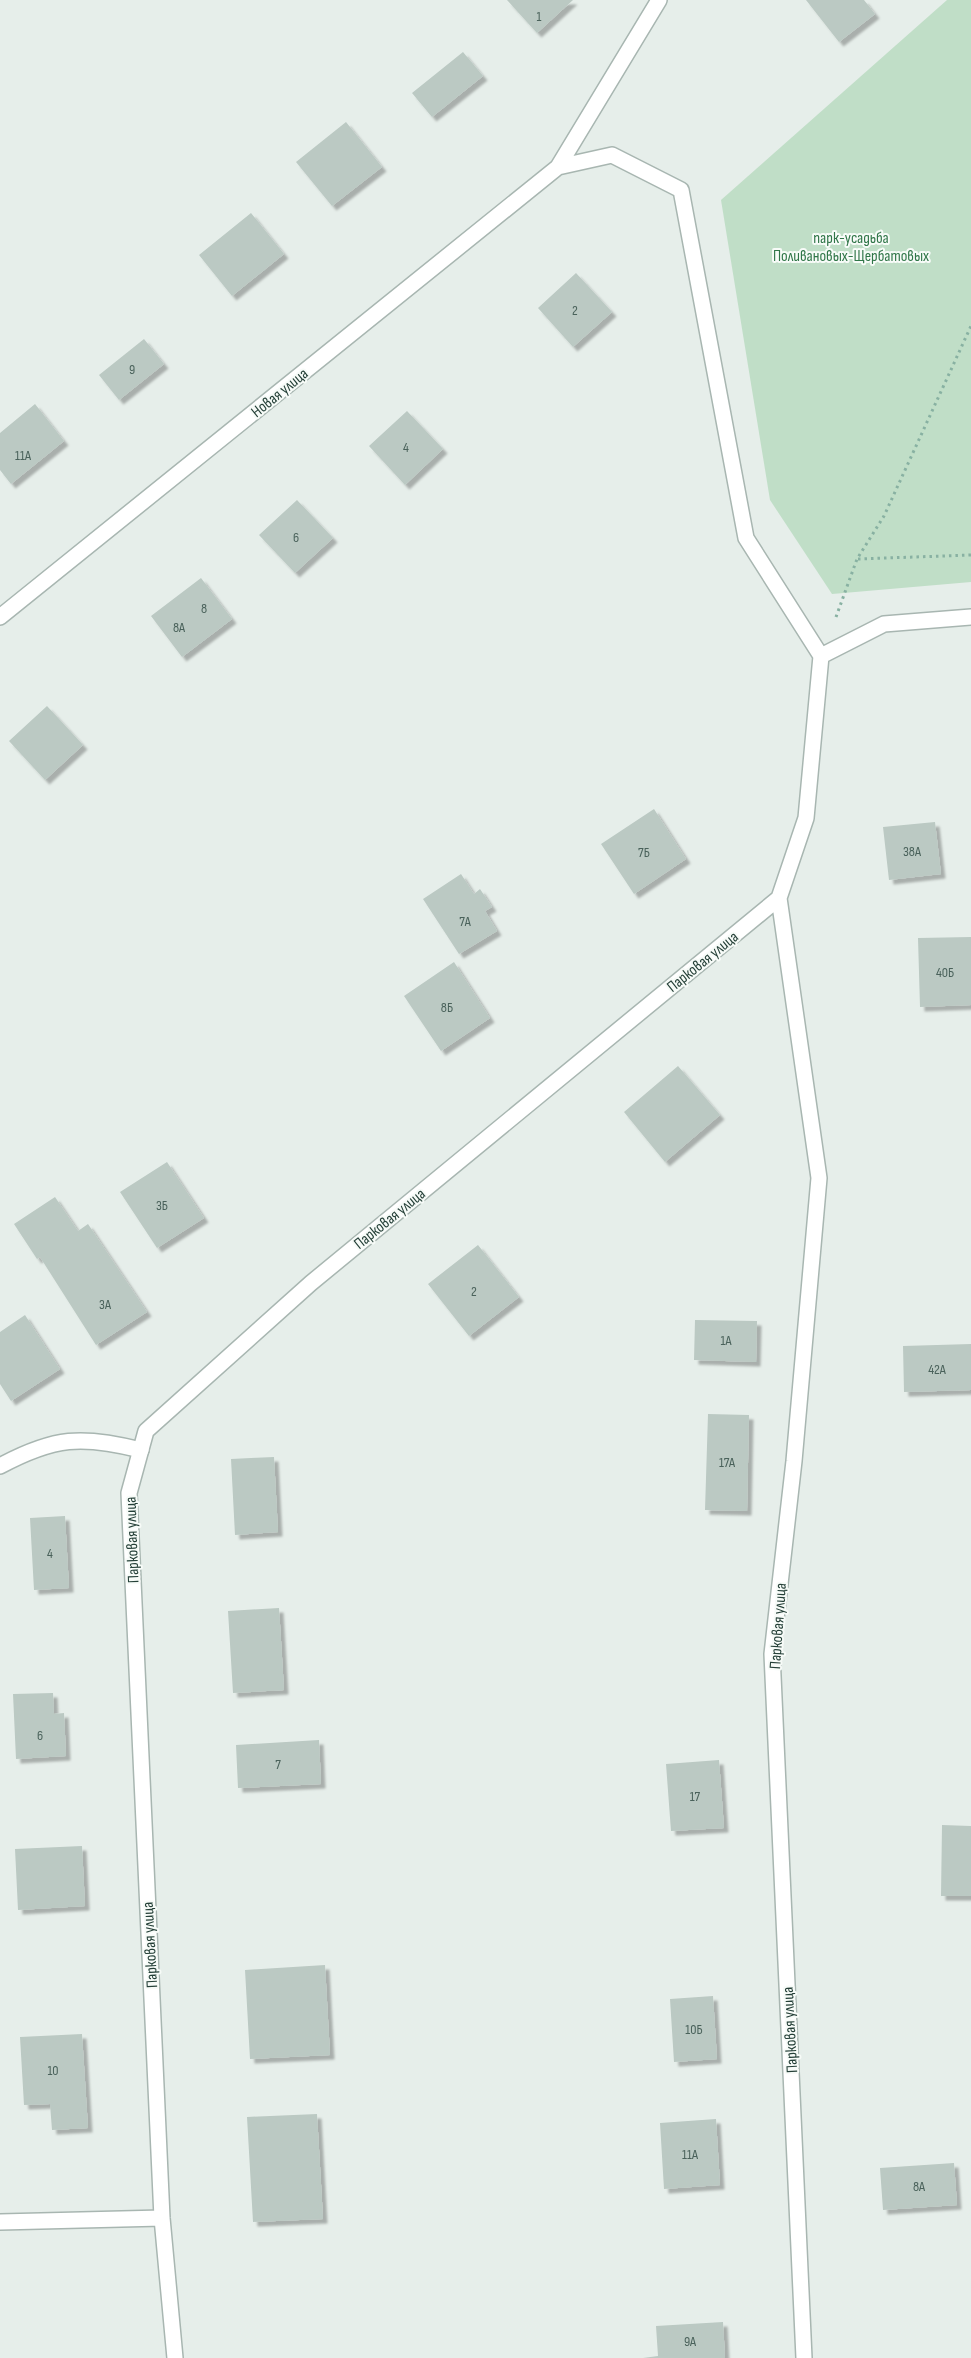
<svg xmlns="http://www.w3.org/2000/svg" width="971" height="2358" font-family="'Sofia Sans Condensed',sans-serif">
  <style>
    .green { fill: #c0dec7 }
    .building { fill: #bbc9c3; filter: url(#shadow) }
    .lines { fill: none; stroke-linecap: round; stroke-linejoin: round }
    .lane-casing { stroke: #a8b6b1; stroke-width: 18 }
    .street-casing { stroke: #a8b6b1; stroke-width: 18 }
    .path { stroke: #88b1a2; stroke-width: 3; stroke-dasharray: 2.5 4; stroke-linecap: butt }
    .lane { stroke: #fff; stroke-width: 15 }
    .street { stroke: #fff; stroke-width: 15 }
    .labels { text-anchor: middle; stroke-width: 4; stroke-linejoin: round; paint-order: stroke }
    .number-label { font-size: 14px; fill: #4a625b }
    .park-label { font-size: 16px; fill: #307648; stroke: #f7fbf8 }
    .street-label { font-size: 16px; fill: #254038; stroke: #f7fbf8 }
  </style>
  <defs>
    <filter id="shadow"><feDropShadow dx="4.5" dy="4.5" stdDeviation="1" flood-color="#0004"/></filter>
  </defs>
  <rect width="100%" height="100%" fill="#e6eeea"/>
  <!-- green -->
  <path class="green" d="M947,0H971V582L832,594L770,500L721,200Z"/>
  <!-- building -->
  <path class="building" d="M507,0H573L537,33Z
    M806,0H864L875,14L839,42Z
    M463,52L483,76L432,117L412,93Z
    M346,122L382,167L332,206L296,162Z
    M251,213L284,254L232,296L199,255Z
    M576,273L612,312L573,347L538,308Z
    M144,339L164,364L119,400L99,375Z
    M35,404L64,441L11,484L0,470V433Z
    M407,411L443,449L405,485L369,446Z
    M297,500L333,538L295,573L259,535Z
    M201,578L232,619L182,657L151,616Z
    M47,706L83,745L45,780L9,741Z
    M654,809L686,859L634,894L601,844Z
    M935,822L941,874L889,880L883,827Z
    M461,874L474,894L480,889L492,907L485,911L497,931L459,954L423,899Z
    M971,937V1005L920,1007L918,938Z
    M454,962L490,1018L441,1051L404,996Z
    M678,1066L720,1115L665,1162L624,1112Z
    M167,1162L204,1218L157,1248L120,1192Z
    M55,1197L78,1231L88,1224L147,1312L96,1345L40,1257L37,1259L14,1224Z
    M478,1245L519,1297L469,1336L428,1284Z
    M25,1315L60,1369L11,1401L0,1384V1332Z
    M695,1320L757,1321L756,1362L694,1360Z
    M971,1344V1390L904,1392L903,1346Z
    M708,1414L749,1415L747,1511L705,1510Z
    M274,1457L278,1532L235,1535L231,1459Z
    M65,1516L69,1588L34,1590L30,1518Z
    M279,1608L284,1690L233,1693L228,1611Z
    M53,1693L54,1714L64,1713L66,1756L16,1759L13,1694Z
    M319,1740L321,1784L238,1788L236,1745Z
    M719,1760L724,1828L671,1831L666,1764Z
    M942,1825L971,1826V1896H941Z
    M82,1846L85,1906L18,1910L15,1849Z
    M325,1965L330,2055L250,2059L245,1970Z
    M713,1996L717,2059L674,2062L670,1999Z
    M82,2034L88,2128L52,2130L50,2104L24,2105L20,2037Z
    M317,2114L323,2219L253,2222L247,2117Z
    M716,2119L720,2185L664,2189L660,2123Z
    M954,2163L957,2205L883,2210L880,2168Z
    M723,2322L725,2358H643L658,2356L656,2326Z"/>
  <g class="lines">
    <!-- lane casing -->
    <g class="lane-casing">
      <path id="lane" d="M0,1466C54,1437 82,1435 141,1450"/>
    </g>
    <!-- street casing -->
    <g class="street-casing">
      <path id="street" d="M558,167L612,155L681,190L746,538L821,656
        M0,617L558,167L659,0
        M0,2222L162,2218
        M175,2358L162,2218L129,1493L146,1431L311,1283L779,898
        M804,2358L772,1654L794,1461L819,1178L779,898L806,818L821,656L884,624L971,617"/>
    </g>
    <!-- path -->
    <path class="path" d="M858,559L971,555
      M836,617L857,559L884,516L971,326"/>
    <!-- lane -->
    <use href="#lane" class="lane"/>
    <!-- street -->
    <use href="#street" class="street"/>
  </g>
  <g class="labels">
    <!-- number labels -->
    <g class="number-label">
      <text x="539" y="21">1</text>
      <text x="575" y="315">2</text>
      <text x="132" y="374">9</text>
      <text x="406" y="452">4</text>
      <text x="23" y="460">11А</text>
      <text x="296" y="542">6</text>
      <text x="204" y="613">8</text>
      <text x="179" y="632">8А</text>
      <text x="912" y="856">38А</text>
      <text x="644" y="857">7Б</text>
      <text x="465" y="926">7А</text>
      <text x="945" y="977">40Б</text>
      <text x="447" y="1012">8Б</text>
      <text x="162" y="1210">3Б</text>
      <text x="474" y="1296">2</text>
      <text x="105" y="1309">3А</text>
      <text x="726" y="1345">1А</text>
      <text x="937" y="1374">42А</text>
      <text x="727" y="1467">17А</text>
      <text x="50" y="1558">4</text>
      <text x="40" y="1740">6</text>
      <text x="278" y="1769">7</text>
      <text x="695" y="1801">17</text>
      <text x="694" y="2034">10Б</text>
      <text x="53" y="2075">10</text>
      <text x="690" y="2159">11А</text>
      <text x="919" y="2191">8А</text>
      <text x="690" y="2346">9А</text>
    </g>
    <!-- park labels -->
    <g class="park-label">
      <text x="851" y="243">парк-усадьба<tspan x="851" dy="18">Поливановых-Щербатовых</tspan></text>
    </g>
    <!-- street labels -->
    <g class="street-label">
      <text transform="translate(279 392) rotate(-39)" y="6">Новая улица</text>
      <text transform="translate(702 961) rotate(-39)" y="6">Парковая улица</text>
      <text transform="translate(389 1218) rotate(-39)" y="6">Парковая улица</text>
      <text transform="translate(131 1540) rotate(-92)" y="6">Парковая улица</text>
      <text transform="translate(777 1626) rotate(-86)" y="6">Парковая улица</text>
      <text transform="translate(149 1945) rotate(-93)" y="6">Парковая улица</text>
      <text transform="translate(789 2030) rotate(-93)" y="6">Парковая улица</text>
    </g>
  </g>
</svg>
